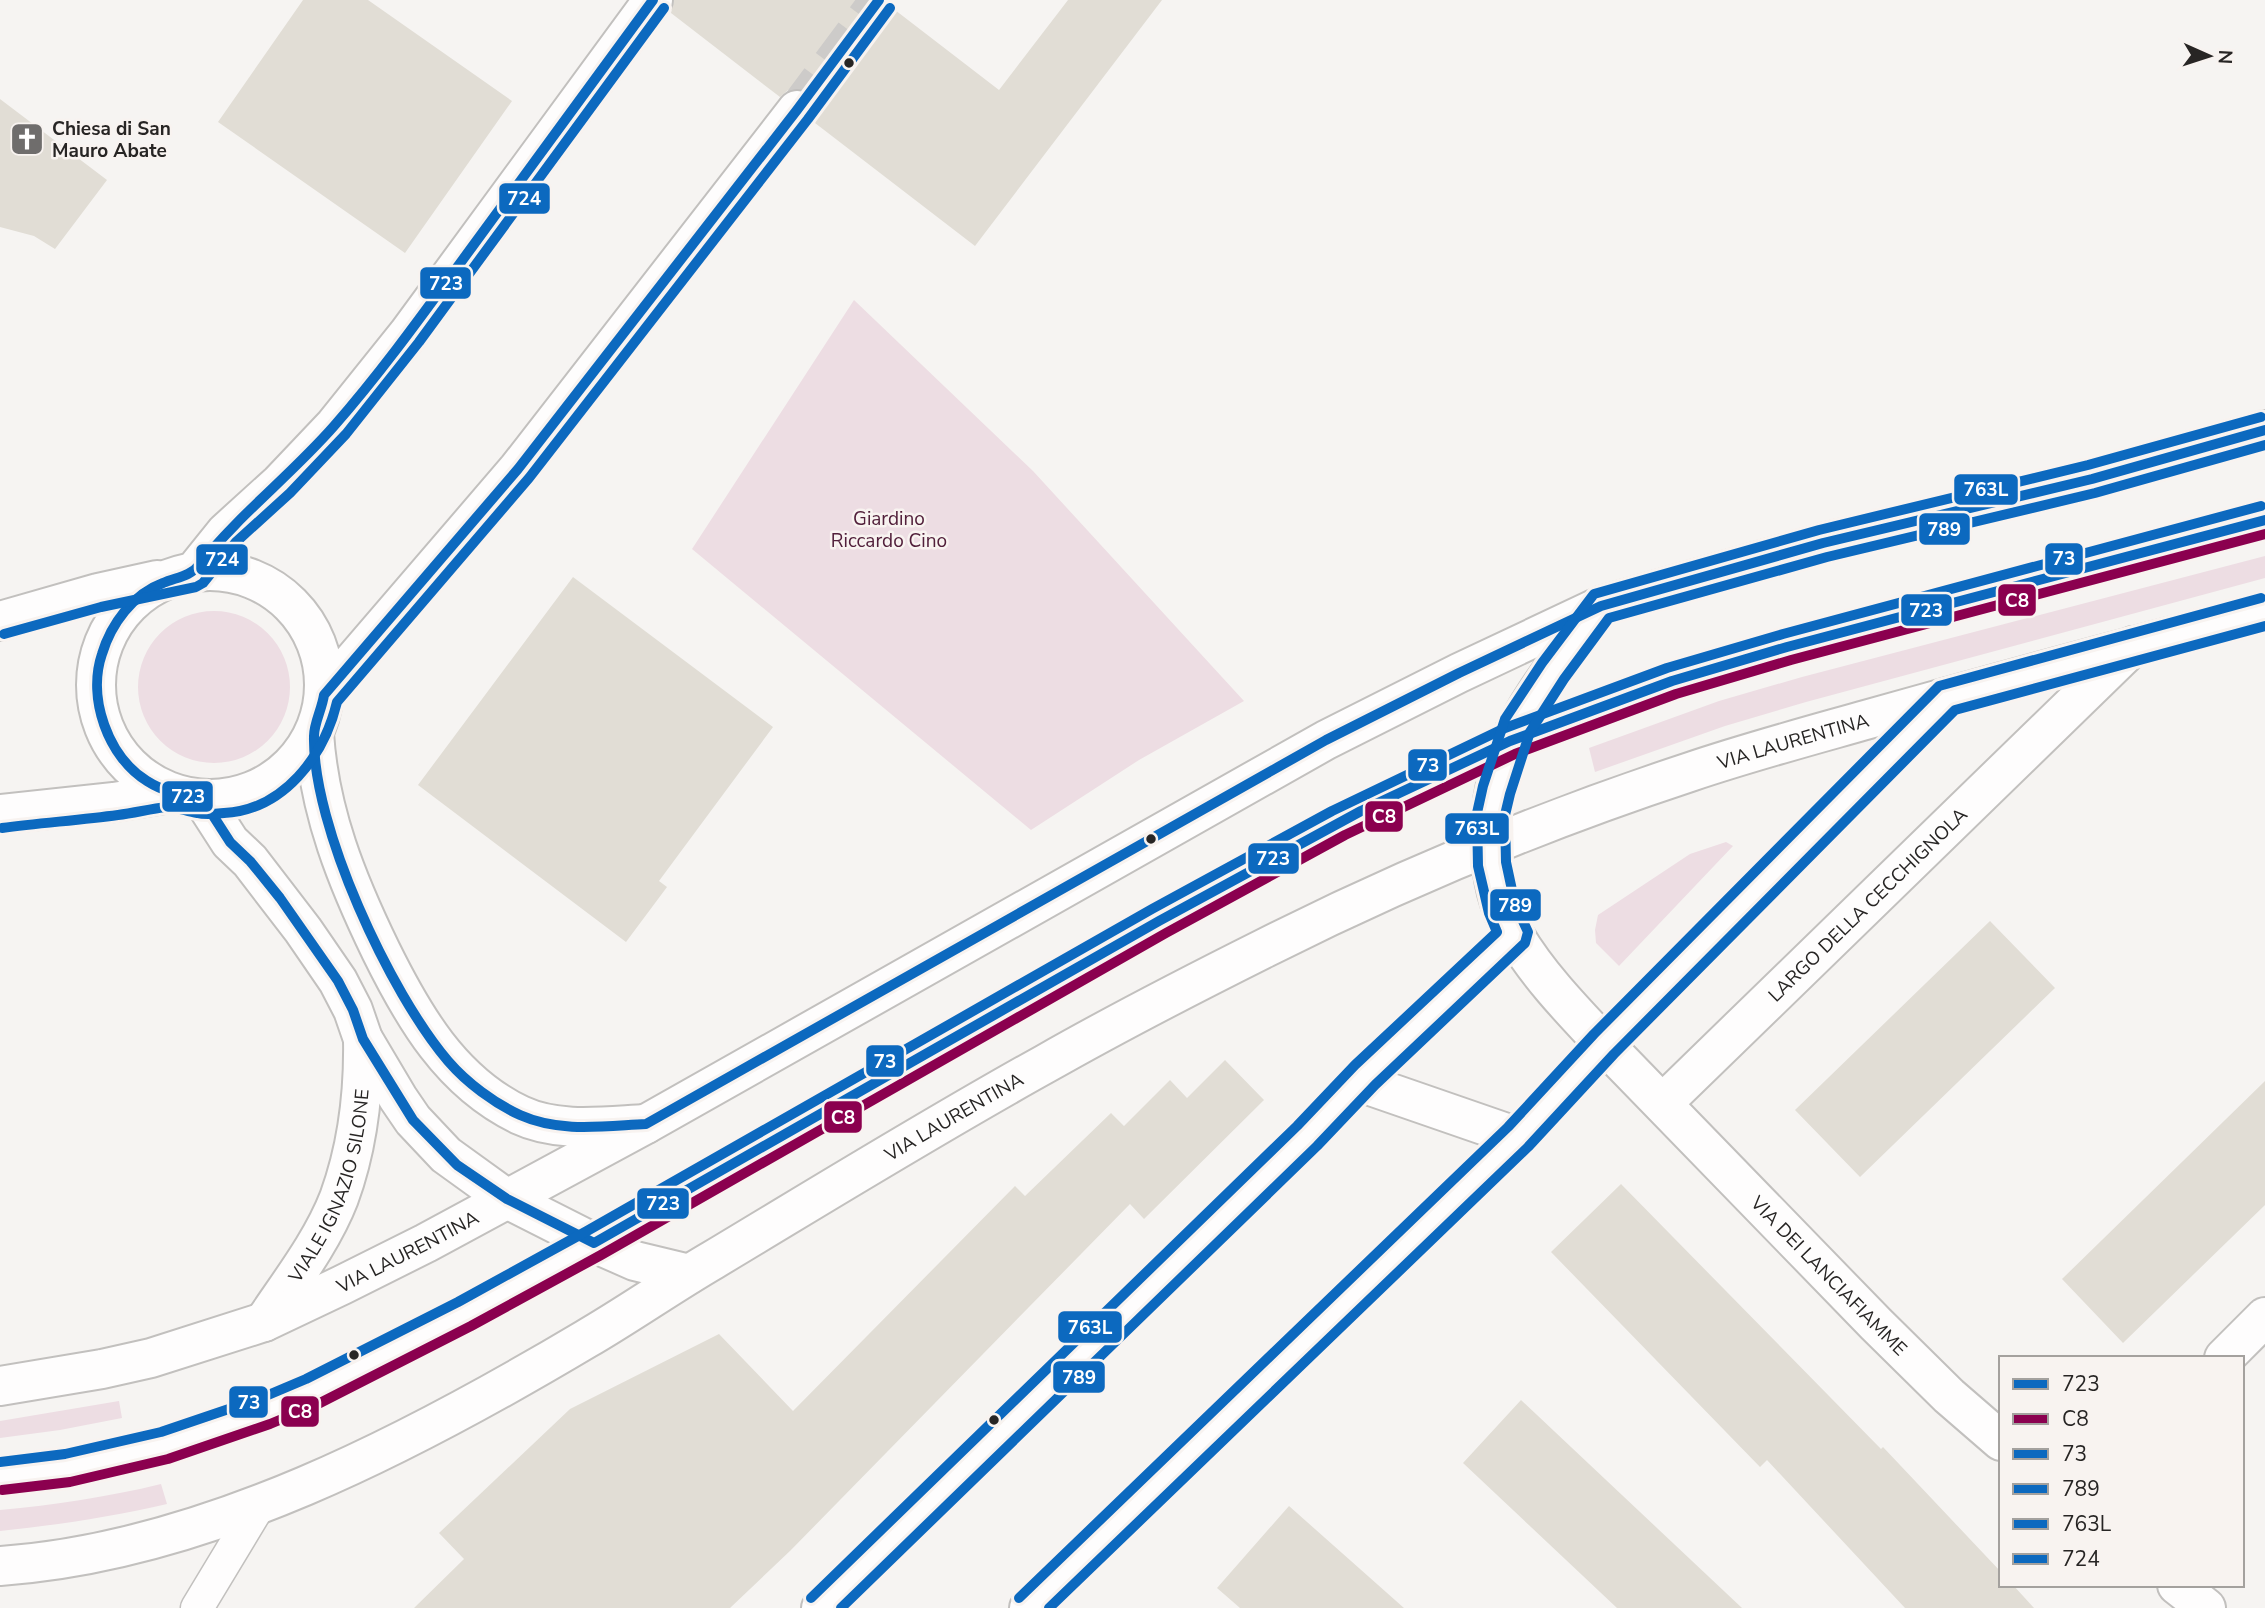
<svg xmlns="http://www.w3.org/2000/svg" width="2265" height="1608" font-family="'Nunito Sans',sans-serif">
  <style>
    .green { fill: #eddde3 }
    .building { fill: #e1ddd5 }
    .lines { fill: none; stroke-linecap: round; stroke-linejoin: round }
    .tertiary-tunnel { stroke: #cdcbc9; stroke-width: 38; stroke-dasharray: 38 19; stroke-linecap: butt }
    .service-casing { stroke: #c2c0be; stroke-width: 35 }
    .minor-casing { stroke: #c2c0be; stroke-width: 42 }
    .tertiary-casing { stroke: #c2c0be; stroke-width: 42 }
    .secondary-casing { stroke: #c2c0be; stroke-width: 42 }
    .service { stroke: #fefdfd; stroke-width: 32 }
    .minor { stroke: #fefdfd; stroke-width: 38 }
    .tertiary { stroke: #fefdfd; stroke-width: 38 }
    .secondary { stroke: #fefdfd; stroke-width: 38 }
    .bus-1-casing { stroke: #f8f3f0; stroke-width: 16 }
    .bus-2-casing { stroke: #f8f3f0; stroke-width: 16 }
    .bus-3-casing { stroke: #f8f3f0; stroke-width: 16 }
    .bus-4-casing { stroke: #f8f3f0; stroke-width: 16 }
    .bus-5-casing { stroke: #f8f3f0; stroke-width: 16 }
    .bus-6-casing { stroke: #f8f3f0; stroke-width: 16 }
    .bus-1 { stroke: #0c69bf; stroke-width: 10 }
    .bus-2 { stroke: #8b004f; stroke-width: 10 }
    .bus-3 { stroke: #0c69bf; stroke-width: 10 }
    .bus-4 { stroke: #0c69bf; stroke-width: 10 }
    .bus-5 { stroke: #0c69bf; stroke-width: 10 }
    .bus-6 { stroke: #0c69bf; stroke-width: 10 }
    .bus-dot { fill: #272524; stroke: #f8f3f0; stroke-width: 2.5 }
    .labels { text-anchor: middle; stroke-width: 5; stroke-linejoin: round; paint-order: stroke }
    .poi-label { font-size: 19px; font-weight: bold; fill: #272524; stroke: #f8f3f0; text-anchor: start }
    .park-label { font-size: 19px; fill: #52203b; stroke: #f8f3f0 }
    .street-label { font-size: 19px; fill: #272524; stroke: #f8f3f0 }
    .line-badge { stroke: #f8f3f0; stroke-width: 2.5 }
    .badge-label { font-size: 19px; text-anchor: middle; font-weight: bold; fill: #fff }
  </style>
  <rect width="100%" height="100%" fill="#f6f4f2"/>
  <!-- green -->
  <path class="green" d="M854,300L1033,471L1244,701L1139,760L1031,830L692,549Z
    M2265,556V578L1806,702L1725,726L1595,772L1589,748L1719,701L1802,677Z
    M138 687a76 76 0 1 1 152 0a76 76 0 1 1-152 0Z
    M1726,842L1733,846L1619,966L1596,943L1595,930L1598,915L1690,854Z
    M119,1401L122,1418L60,1430L0,1438V1421Z
    M161,1484L167,1504C112,1517 56,1525 0,1531V1510C54,1505 108,1497 161,1484Z"/>
  <!-- building -->
  <path class="building" d="M303,0H368L512,101L405,253L218,122Z
    M674,0H882L999,90L1068,0H1162L975,246L815,123L819,112L817,102L811,93L799,88L788,90L780,97L671,13Z
    M0,99L107,180L55,249L34,236L0,227Z
    M573,577L773,727L659,881L667,887L626,942L418,785Z
    M1990,921L2055,988L1860,1177L1795,1110Z
    M1225,1060L1264,1100L1144,1219L1130,1204L791,1550L730,1608H414L464,1559L439,1533L570,1409L719,1334L793,1411L1015,1186L1025,1196L1111,1113L1124,1126L1170,1080L1187,1098Z
    M2265,1081V1205L2123,1343L2062,1279Z
    M1621,1184L1881,1449L1883,1447L2001,1572V1585H2013L2034,1608H1905L1767,1460L1760,1467L1551,1252Z
    M1521,1400L1742,1608H1617L1463,1463Z
    M1289,1506L1404,1608H1240L1217,1588Z"/>
  <g class="lines">
    <!-- tertiary-tunnel -->
    <path class="tertiary-tunnel" d="M797,110L879,0"/>
    <!-- service casing -->
    <g class="service-casing">
      <path id="service" d="M0,1476L67,1468L165,1445L266,1411L312,1392L465,1314L594,1243L1159,921L1339,823L1510,741L1672,681L1787,647L2265,520
        M197,1608L261,1502"/>
    </g>
    <!-- minor casing -->
    <g class="minor-casing">
      <g id="minor">
        <path id="s1" d="M1601,606C1572,645 1540,683 1518,725C1485,785 1479,876 1515,936C1539,976 1572,1010 1604,1044L1876,1324L1949,1396L2001,1441"/>
        <path d="M1359,1082L1518,1137"/>
        <path id="s2" d="M1663,1103L2133,646"/>
        <path id="s3" d="M264,1322C290,1283 322,1242 339,1198C358,1146 364,1094 363,1039"/>
        <path d="M2224,1358L2265,1317"/>
        <path d="M2177,1585L2206,1608"/>
        <path d="M821,1608L1307,1136L1365,1075L1514,935"/>
        <path d="M1029,1608L1518,1137L1604,1044L1948,697"/>
      </g>
    </g>
    <!-- tertiary casing -->
    <g class="tertiary-casing">
      <path id="tertiary" d="M96 685a114 114 0 1 1 228 0a114 114 0 1 1-228 0Z
        M193,573L226,532L280,483L335,425L408,334L653,0
        M0,621L98,593L157,580
        M324,695L518,469L797,110
        M314,733C319,812 347,881 381,951C413,1016 451,1082 520,1115C558,1133 605,1126 646,1124
        M203,800L230,842L250,861L303,930L338,981L353,1010L363,1039L398,1098L413,1120L446,1155L507,1199L594,1243L635,1261L689,1274
        M0,814L114,802L170,793"/>
    </g>
    <!-- secondary casing -->
    <g class="secondary-casing">
      <g id="secondary">
        <path id="s4" d="M0,1386L102,1369L151,1358L264,1322L342,1285L426,1243L646,1124L1326,740L1459,673L1601,606L1823,543L2092,479L2265,430"/>
        <path id="s5" d="M0,1566C205,1552 413,1442 586,1339C629,1314 670,1285 713,1260C823,1194 933,1126 1045,1064C1117,1023 1191,985 1265,948C1402,879 1544,820 1690,772C1749,752 1809,736 1869,719C2000,682 2132,646 2265,612"/>
      </g>
    </g>
    <!-- service -->
    <use href="#service" class="service"/>
    <!-- minor -->
    <use href="#minor" class="minor"/>
    <!-- tertiary -->
    <use href="#tertiary" class="tertiary"/>
    <!-- secondary -->
    <use href="#secondary" class="secondary"/>
    <!-- bus-1 casing -->
    <g class="bus-1-casing">
      <path id="bus-1" d="M653,0C593,82 532,165 472,247C428,307 384,369 334,426C292,474 240,514 200,564C190,577 177,577 163,583C133,594 111,624 102,654C87,698 108,757 147,781C164,792 184,796 203,800L230,842L250,861L280,898L338,981L353,1010L363,1039L413,1120L457,1165L507,1199L594,1243L1159,921L1361,811L1510,741L1672,681L1787,647L2265,520
        M879,0L797,110L518,469L324,695C322,709 314,723 314,736C312,826 390,993 448,1061C467,1083 494,1103 520,1115C560,1133 604,1126 646,1124L1326,740L1459,673L1601,606L1823,543L2092,479L2265,430"/>
    </g>
    <!-- bus-2 casing -->
    <g class="bus-2-casing">
      <path id="bus-2" d="M2,1490L70,1482L168,1459L270,1424L318,1404L471,1326L601,1255L1166,933L1345,835L1515,754L1676,694L1791,660L2265,534"/>
    </g>
    <!-- bus-3 casing -->
    <g class="bus-3-casing">
      <path id="bus-3" d="M0,1462L65,1454L161,1432L261,1398L306,1379L458,1302L587,1231L1152,909L1332,811L1505,728L1667,668L1783,634L2261,506"/>
    </g>
    <!-- bus-4 casing -->
    <g class="bus-4-casing">
      <path id="bus-4" d="M841,1608L1317,1146L1375,1085L1525,943L1528,932L1515,904L1506,862L1505,815L1510,794L1530,732L1564,679L1609,618L1827,557L2095,493L2265,445
        M1049,1608L1528,1147L1614,1054L1955,710L2265,626"/>
    </g>
    <!-- bus-5 casing -->
    <g class="bus-5-casing">
      <path id="bus-5" d="M811,1598L1297,1126L1355,1065L1497,932L1489,913L1478,866L1477,813L1483,786L1505,719L1542,663L1594,594L1819,530L2088,465L2261,417
        M1019,1598L1508,1127L1594,1034L1939,686L2261,598"/>
    </g>
    <!-- bus-6 casing -->
    <g class="bus-6-casing">
      <path id="bus-6" d="M4,634L101,607L196,587L203,583L236,542L290,493L346,434L419,342L664,8
        M2,828C41,823 80,820 118,815C134,813 150,809 166,807C176,806 187,812 197,813C205,815 215,814 224,813C284,810 324,756 337,702L529,478L808,119L890,8"/>
    </g>
    <!-- bus-1 -->
    <use href="#bus-1" class="bus-1"/>
    <!-- bus-2 -->
    <use href="#bus-2" class="bus-2"/>
    <!-- bus-3 -->
    <use href="#bus-3" class="bus-3"/>
    <!-- bus-4 -->
    <use href="#bus-4" class="bus-4"/>
    <!-- bus-5 -->
    <use href="#bus-5" class="bus-5"/>
    <!-- bus-6 -->
    <use href="#bus-6" class="bus-6"/>
  </g>
  <!-- icons -->
  <defs>
    <g id="church-square" transform="scale(1.75)"><rect x="-9" y="-9" width="18" height="18" rx="4" fill="#6f6d6c" stroke="#f8f3f0"/><path d="M-1.2-6h2.4v3.5h3.3v2.4h-3.3V6h-2.4V-.1h-3.3v-2.4h3.3Z" fill="#fff"/></g>
  </defs>
  <g fill-rule="evenodd">
    <use href="#church-square" x="27" y="139"/>
  </g>
  <!-- markers -->
  <g class="bus-dot">
    <circle cx="849" cy="63" r="6"/>
    <circle cx="1151" cy="839" r="6"/>
    <circle cx="354" cy="1355" r="6"/>
    <circle cx="994" cy="1420" r="6"/>
  </g>
  <g class="labels">
    <!-- poi labels -->
    <g class="poi-label">
      <text x="52" y="135">Chiesa di San<tspan x="52" dy="22">Mauro Abate</tspan></text>
    </g>
    <!-- park labels -->
    <g class="park-label">
      <text x="889" y="525">Giardino<tspan x="889" dy="22">Riccardo Cino</tspan></text>
    </g>
    <!-- street labels -->
    <g class="street-label">
      <text dy="7" stroke="none"><textPath href="#s5" startOffset="1986">VIA LAURENTINA</textPath></text>
      <text dy="7" stroke="none"><textPath href="#s2" startOffset="285">LARGO DELLA CECCHIGNOLA</textPath></text>
      <text dy="7" stroke="none"><textPath href="#s5" startOffset="1064">VIA LAURENTINA</textPath></text>
      <text dy="7" stroke="none"><textPath href="#s3" startOffset="154">VIALE IGNAZIO SILONE</textPath></text>
      <text dy="7" stroke="none"><textPath href="#s4" startOffset="432">VIA LAURENTINA</textPath></text>
      <text dy="7" stroke="none"><textPath href="#s1" startOffset="828">VIA DEI LANCIAFIAMME</textPath></text>
    </g>
  </g>
  <g class="line-badge">
    <rect x="498" y="182" width="53" height="33" rx="7" fill="#0c69bf"/>
    <rect x="419" y="266" width="53" height="34" rx="7" fill="#0c69bf"/>
    <rect x="1953" y="473" width="66" height="33" rx="7" fill="#0c69bf"/>
    <rect x="1918" y="512" width="53" height="34" rx="7" fill="#0c69bf"/>
    <rect x="2044" y="542" width="40" height="34" rx="7" fill="#0c69bf"/>
    <rect x="195" y="543" width="54" height="33" rx="7" fill="#0c69bf"/>
    <rect x="1997" y="583" width="40" height="34" rx="7" fill="#8b004f"/>
    <rect x="1900" y="593" width="53" height="34" rx="7" fill="#0c69bf"/>
    <rect x="1407" y="748" width="41" height="34" rx="7" fill="#0c69bf"/>
    <rect x="161" y="780" width="53" height="33" rx="7" fill="#0c69bf"/>
    <rect x="1364" y="800" width="40" height="33" rx="7" fill="#8b004f"/>
    <rect x="1444" y="812" width="66" height="33" rx="7" fill="#0c69bf"/>
    <rect x="1247" y="842" width="53" height="33" rx="7" fill="#0c69bf"/>
    <rect x="1489" y="888" width="53" height="34" rx="7" fill="#0c69bf"/>
    <rect x="865" y="1044" width="40" height="34" rx="7" fill="#0c69bf"/>
    <rect x="823" y="1100" width="40" height="34" rx="7" fill="#8b004f"/>
    <rect x="636" y="1187" width="54" height="33" rx="7" fill="#0c69bf"/>
    <rect x="1057" y="1310" width="66" height="34" rx="7" fill="#0c69bf"/>
    <rect x="1052" y="1360" width="54" height="34" rx="7" fill="#0c69bf"/>
    <rect x="228" y="1385" width="41" height="34" rx="7" fill="#0c69bf"/>
    <rect x="280" y="1395" width="40" height="33" rx="7" fill="#8b004f"/>
  </g>
  <g class="badge-label">
    <text x="524" y="205">724</text>
    <text x="446" y="290">723</text>
    <text x="1986" y="496">763L</text>
    <text x="1944" y="536">789</text>
    <text x="2064" y="565">73</text>
    <text x="222" y="566">724</text>
    <text x="2017" y="607">C8</text>
    <text x="1926" y="617">723</text>
    <text x="1428" y="772">73</text>
    <text x="188" y="803">723</text>
    <text x="1384" y="823">C8</text>
    <text x="1477" y="835">763L</text>
    <text x="1273" y="865">723</text>
    <text x="1515" y="912">789</text>
    <text x="885" y="1068">73</text>
    <text x="843" y="1124">C8</text>
    <text x="663" y="1210">723</text>
    <text x="1090" y="1334">763L</text>
    <text x="1079" y="1384">789</text>
    <text x="249" y="1409">73</text>
    <text x="300" y="1418">C8</text>
  </g>
  <!-- legend -->
  <rect x="1999" y="1356" width="245" height="231" fill="#f8f3f0" stroke="#a4a19e" stroke-width="2"/>
  <rect x="2013" y="1379" width="35" height="10" fill="#0c69bf" stroke="#a4a19e" stroke-width="2"/>
  <text x="2062" y="1391" font-size="21" fill="#272524">723</text>
  <rect x="2013" y="1414" width="35" height="10" fill="#8b004f" stroke="#a4a19e" stroke-width="2"/>
  <text x="2062" y="1426" font-size="21" fill="#272524">C8</text>
  <rect x="2013" y="1449" width="35" height="10" fill="#0c69bf" stroke="#a4a19e" stroke-width="2"/>
  <text x="2062" y="1461" font-size="21" fill="#272524">73</text>
  <rect x="2013" y="1484" width="35" height="10" fill="#0c69bf" stroke="#a4a19e" stroke-width="2"/>
  <text x="2062" y="1496" font-size="21" fill="#272524">789</text>
  <rect x="2013" y="1519" width="35" height="10" fill="#0c69bf" stroke="#a4a19e" stroke-width="2"/>
  <text x="2062" y="1531" font-size="21" fill="#272524">763L</text>
  <rect x="2013" y="1554" width="35" height="10" fill="#0c69bf" stroke="#a4a19e" stroke-width="2"/>
  <text x="2062" y="1566" font-size="21" fill="#272524">724</text>
  <!-- north arrow -->
  <g transform="translate(2209 56) rotate(93)" stroke="#f8f3f0" stroke-width="5" paint-order="stroke">
  <path d="M0-5L12 26L0 18L-12 26Z" fill="#272524"/>
  <text y="-10" font-size="19" font-weight="bold" text-anchor="middle" fill="#272524">N</text>
  </g>
</svg>
